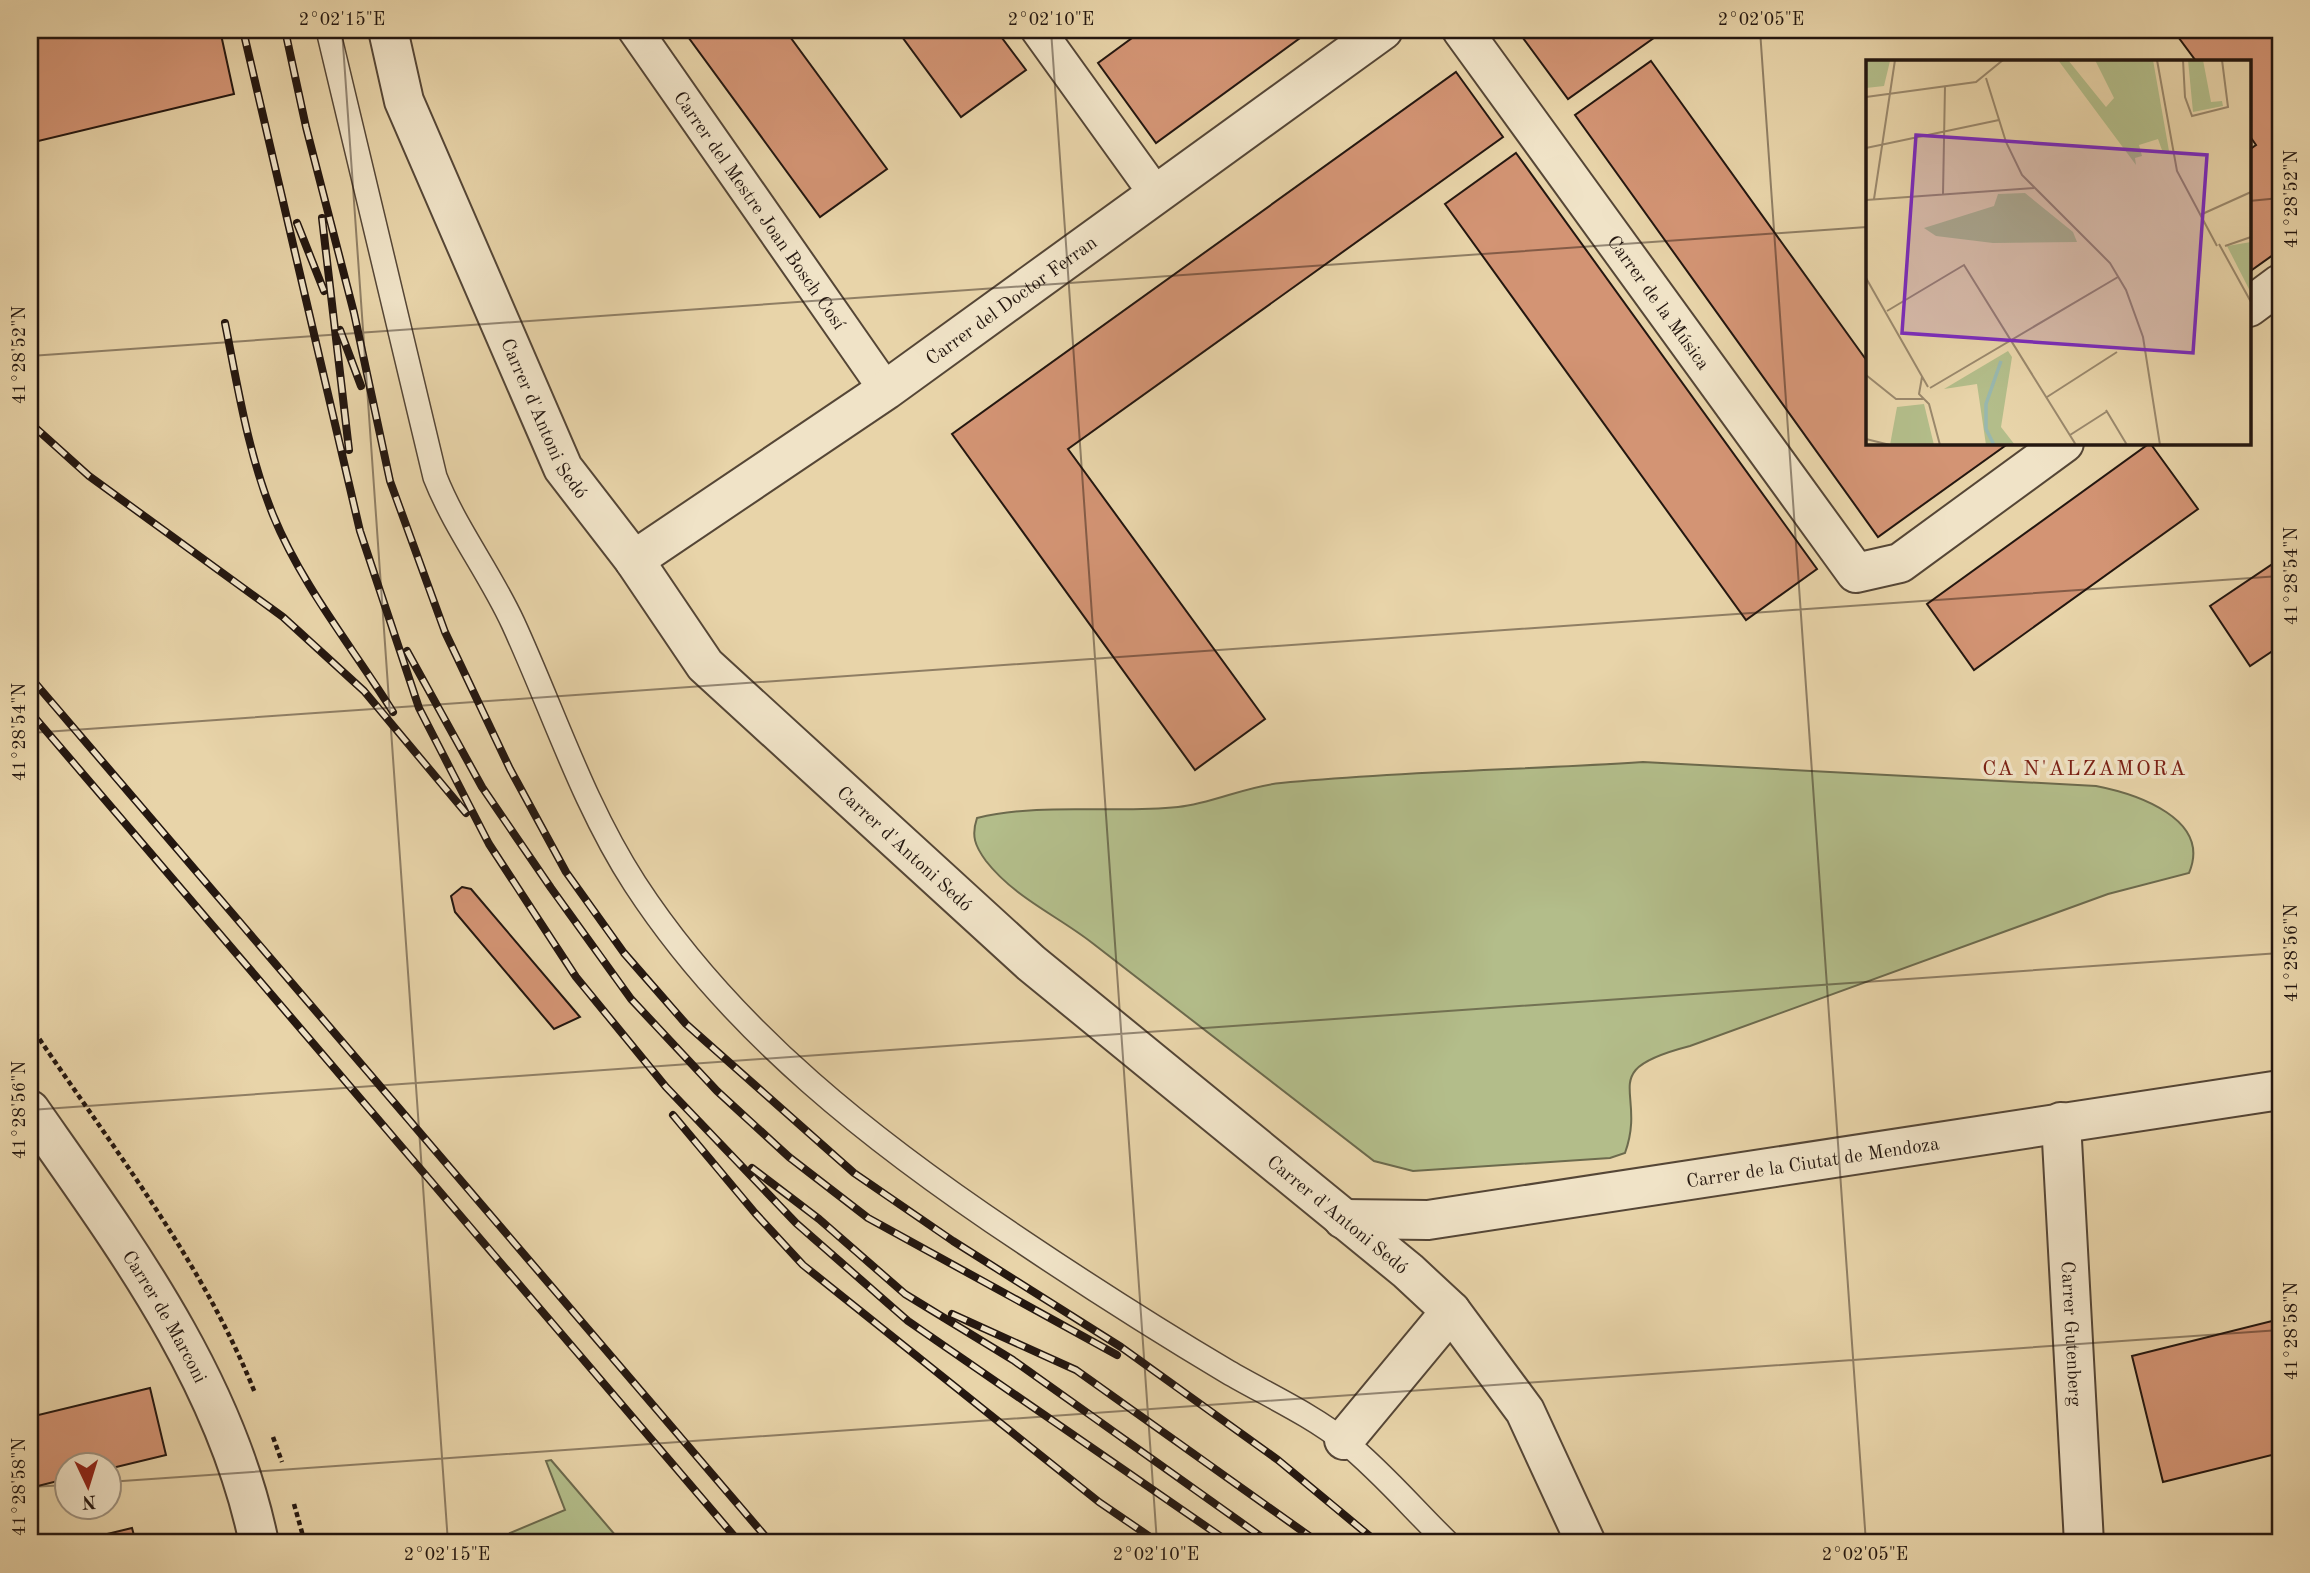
<svg xmlns="http://www.w3.org/2000/svg" width="2310" height="1573" font-family="'Old Standard TT',serif">
  <style>
    .green { fill: #b3bd8a; stroke: #6c6a4d; stroke-width: 2 }
    .building { fill: #d39474; stroke: #241710; stroke-width: 2 }
    .lines { fill: none; stroke-linecap: round; stroke-linejoin: round }
    .service-casing { stroke: #554636; stroke-width: 26 }
    .pedestrian-casing { stroke: #554636; stroke-width: 37 }
    .minor-casing { stroke: #554636; stroke-width: 42 }
    .path { stroke: #241710; stroke-width: 4.5; stroke-dasharray: 5 3.5; stroke-linecap: butt }
    .service { stroke: #f0e3c7; stroke-width: 23 }
    .pedestrian { stroke: #f0e3c7; stroke-width: 33 }
    .minor { stroke: #f0e3c7; stroke-width: 38 }
    .rail-casing { stroke: #241710; stroke-width: 8 }
    .rail { stroke: #f0e3c7; stroke-width: 5; stroke-dasharray: 16; stroke-linecap: butt }
    .ticks { fill: none; stroke: #241710; stroke-width: 2; stroke-opacity: 0.45 }
    .labels { text-anchor: middle; stroke-width: 7; stroke-linejoin: round; paint-order: stroke }
    .street-label { font-size: 19px; fill: #241710; stroke: #f0e3c7 }
    .neighbourhood-label { font-size: 21px; letter-spacing: 2px; fill: #7a1f14; stroke: #f0e3c7 }
    .inset-river { fill: none; stroke: #98b7ae; stroke-width: 3.5 }
    .inset-road { fill: none; stroke: #9a886c; stroke-width: 2 }
    .view { fill: #7b2cbf; fill-opacity: 0.15; stroke: #7b2cbf; stroke-width: 3.5 }
    .inset-edge { fill: none; stroke: #241710; stroke-width: 3.5 }
    .neatline { fill: none; stroke: #241710; stroke-width: 2.5 }
    .ticks-label { font-size: 18px; text-anchor: middle; fill: #241710 }
  </style>
  <rect width="100%" height="100%" fill="#e8d4a9"/>
  <filter id="stains"><feTurbulence type="fractalNoise" baseFrequency=".00286" numOctaves="4"/><feColorMatrix values="0 0 0 0 .2 0 0 0 0 .09 0 0 0 0 .02 0 0 0 .5 -.17"/></filter>
  <radialGradient id="worn" r=".72"><stop offset=".6" stop-color="#630" stop-opacity="0"/><stop offset="1" stop-color="#630" stop-opacity=".3"/></radialGradient>
  <!-- green -->
  <path class="green" d="M1643,762L2096,786C2137,794 2212,819 2189,873L2108,894L1690,1046C1593,1071 1648,1089 1625,1153L1610,1158L1413,1171L1374,1161C1279,1088 1185,1015 1091,942C1056,915 1014,897 986,861C975,846 971,836 977,818C1043,802 1111,814 1178,807C1214,803 1246,786 1281,783C1401,771 1523,770 1643,762Z
    M551,1460L622,1543H515L510,1533L565,1510L546,1461Z"/>
  <!-- building -->
  <path class="building" d="M30,30H220L234,94L30,143Z
    M683,30H785L887,169L820,217Z
    M897,30H996L1026,70L961,117Z
    M1143,30H1311L1156,143L1098,63Z
    M1527,30H1665L1568,99L1520,34Z
    M2173,30H2280V250L2249,272V150L2256,145L2249,135V61H2196Z
    M1651,61L1867,361V443H2009L1878,537L1575,115Z
    M1456,72L1503,137L1068,449L1265,719L1195,770L952,434Z
    M1516,153L1817,569L1746,620L1445,204Z
    M2150,443L2198,509L1974,670L1927,604Z
    M2280,559V646L2250,666L2210,606Z
    M462,887L471,889L580,1017L554,1029L455,912L451,896Z
    M2280,1319V1453L2163,1482L2132,1356Z
    M150,1388L166,1455L108,1469V1464H66V1479L30,1488V1417Z
    M132,1528L136,1543H70Z"/>
  <g class="lines">
    <!-- service casing -->
    <g class="service-casing">
      <path id="service" d="M328,30L435,477C455,528 490,573 513,623C553,710 583,804 635,884C732,1033 877,1145 1023,1242C1090,1287 1159,1331 1228,1372C1264,1393 1314,1416 1345,1442C1382,1472 1414,1510 1448,1543"/>
    </g>
    <!-- pedestrian casing -->
    <g class="pedestrian-casing">
      <g id="pedestrian">
        <path id="s1" d="M635,30L886,390"/>
        <path d="M1038,30L1156,194"/>
      </g>
    </g>
    <!-- minor casing -->
    <g class="minor-casing">
      <g id="minor">
        <path id="s2" d="M388,30L404,101L563,468L634,560L705,665L1031,963L1408,1271L1451,1311L1525,1411L1586,1543"/>
        <path id="s3" d="M1462,30L1856,573L1900,563L2064,443"/>
        <path d="M2249,307L2280,284"/>
        <path id="s4" d="M634,560L886,390L1383,30"/>
        <path id="s5" d="M30,1110C123,1243 226,1380 259,1543"/>
        <path id="s6" d="M2061,1122L2084,1543"/>
        <path id="s7" d="M1343,1219L1428,1220L2280,1090"/>
        <path d="M1344,1440L1451,1311"/>
      </g>
    </g>
    <!-- path -->
    <path class="path" d="M30,1025C109,1143 202,1260 255,1393
      M273,1437L282,1462
      M294,1504L305,1543"/>
    <!-- service -->
    <use href="#service" class="service"/>
    <!-- pedestrian -->
    <use href="#pedestrian" class="pedestrian"/>
    <!-- minor -->
    <use href="#minor" class="minor"/>
    <!-- rail casing -->
    <g class="rail-casing">
      <path id="rail" d="M243,30L360,531L419,708L489,844L576,977L666,1087L796,1223L908,1321L1230,1543
        M285,30L306,127L354,313L390,481L445,632L510,769L566,872L624,953L686,1024L854,1173L953,1241L1121,1347L1278,1460L1378,1543
        M322,218L349,450
        M297,223L324,291
        M225,323C238,388 248,453 273,515C302,586 353,648 393,712
        M340,330L361,386
        M30,423L89,476L283,617L364,691L466,813
        M407,651L482,787L551,888L631,999L717,1091L789,1157L868,1218L1117,1355
        M30,677L771,1543
        M30,712L740,1543
        M673,1115L755,1213L803,1265L1099,1502L1159,1543
        M752,1168L819,1219L905,1294L1013,1360L1270,1543
        M952,1314L1076,1370L1319,1543"/>
    </g>
    <!-- rail -->
    <use href="#rail" class="rail"/>
  </g>
  <!-- ticks -->
  <path class="ticks" d="M342,30L448,1543M1051,30L1157,1543M1760,30L1866,1543M2249,201L2280,198M30,356L1867,227M30,733L2280,576M30,1110L2280,953M108,1482L2280,1330M30,1487L66,1485"/>
  <g class="labels">
    <!-- street labels -->
    <g class="street-label">
      <text dy="7" stroke="none"><textPath href="#s1" startOffset="219">Carrer del Mestre Joan Bosch Cosí</textPath></text>
      <text dy="7" stroke="none"><textPath href="#s4" startOffset="458">Carrer del Doctor Ferran</textPath></text>
      <text dy="7" stroke="none"><textPath href="#s3" startOffset="336">Carrer de la Música</textPath></text>
      <text dy="7" stroke="none"><textPath href="#s2" startOffset="420">Carrer d'Antoni Sedó</textPath></text>
      <text dy="7" stroke="none"><textPath href="#s2" startOffset="987">Carrer d'Antoni Sedó</textPath></text>
      <text dy="7" stroke="none"><textPath href="#s7" startOffset="474">Carrer de la Ciutat de Mendoza</textPath></text>
      <text dy="7" stroke="none"><textPath href="#s2" startOffset="1554">Carrer d'Antoni Sedó</textPath></text>
      <text dy="7" stroke="none"><textPath href="#s5" startOffset="247">Carrer de Marconi</textPath></text>
      <text dy="7" stroke="none"><textPath href="#s6" startOffset="212">Carrer Gutenberg</textPath></text>
    </g>
    <!-- neighbourhood labels -->
    <g class="neighbourhood-label">
      <text x="2085" y="775">CA N'ALZAMORA</text>
    </g>
  </g>
  <!-- overview -->
  <g transform="translate(1866 60)">
    <rect width="385" height="385" fill="#e8d4a9"/>
    <path d="M0,0L24,1L18,26L0,28ZM192,0H202L240,47L248,38L229,0H287L303,91L297,93L292,79L273,85L276,96L269,98L270,105ZM322,0H337L345,42L356,41L357,46L327,52ZM159,133L207,172L211,182L127,183L70,176L58,168L128,146L132,134ZM385,182V233L361,186ZM142,291L146,297L135,367L149,385H120L111,324L78,329ZM58,344L68,385H24L31,347Z" fill="#b3bd8a"/>
    <path class="inset-river" d="M128,385L120,369V344L135,301"/>
    <path class="inset-road" d="M291,0L311,111L351,186M317,0L319,37L326,56L362,47L356,0M120,18L140,82L156,115L244,203L260,230L277,277L294,385M0,37L110,22L137,0M0,88L133,60M77,134L79,26M8,139L29,0M0,140L168,128M334,155L385,132M353,184L385,242M359,186L385,177M0,218L62,327M21,251L98,205L210,385M0,315L30,339H58M56,317L53,334L63,344L74,385M64,328L252,217M181,337L251,292M240,350L261,385M204,375L240,352M0,379L24,385"/>
    <path class="view" d="M50,75L341,95L327,293L36,273Z"/>
    <rect width="385" height="385" class="inset-edge"/>
  </g>
  <!-- margin -->
  <rect width="2310" height="1573" fill="none" stroke="#e8d4a9" stroke-width="77"/>
  <!-- north arrow -->
  <g transform="translate(88 1486) rotate(176)"><circle r="33" fill="#f0e3c7" stroke="#9e917e" stroke-width="2"/>
  <path d="M0-5L12 26L0 18L-12 26Z" fill="#8f2418"/>
  <text y="-10" font-size="19" font-weight="bold" text-anchor="middle" fill="#241710">N</text>
  </g>
  <rect x="38" y="38" width="2234" height="1496" class="neatline"/>
  <g class="ticks-label">
    <text x="342" y="25">2°02'15"E</text>
    <text x="1051" y="25">2°02'10"E</text>
    <text x="1761" y="25">2°02'05"E</text>
    <text transform="translate(2291 199) rotate(-90)" y="6">41°28'52"N</text>
    <text transform="translate(19 355) rotate(-90)" y="6">41°28'52"N</text>
    <text transform="translate(2291 576) rotate(-90)" y="6">41°28'54"N</text>
    <text transform="translate(19 732) rotate(-90)" y="6">41°28'54"N</text>
    <text transform="translate(2291 953) rotate(-90)" y="6">41°28'56"N</text>
    <text transform="translate(19 1110) rotate(-90)" y="6">41°28'56"N</text>
    <text transform="translate(2291 1331) rotate(-90)" y="6">41°28'58"N</text>
    <text transform="translate(19 1487) rotate(-90)" y="6">41°28'58"N</text>
    <text x="447" y="1560">2°02'15"E</text>
    <text x="1156" y="1560">2°02'10"E</text>
    <text x="1865" y="1560">2°02'05"E</text>
  </g>
  <rect width="100%" height="100%" filter="url(#stains)"/>
  <rect width="100%" height="100%" fill="url(#worn)"/>
</svg>
